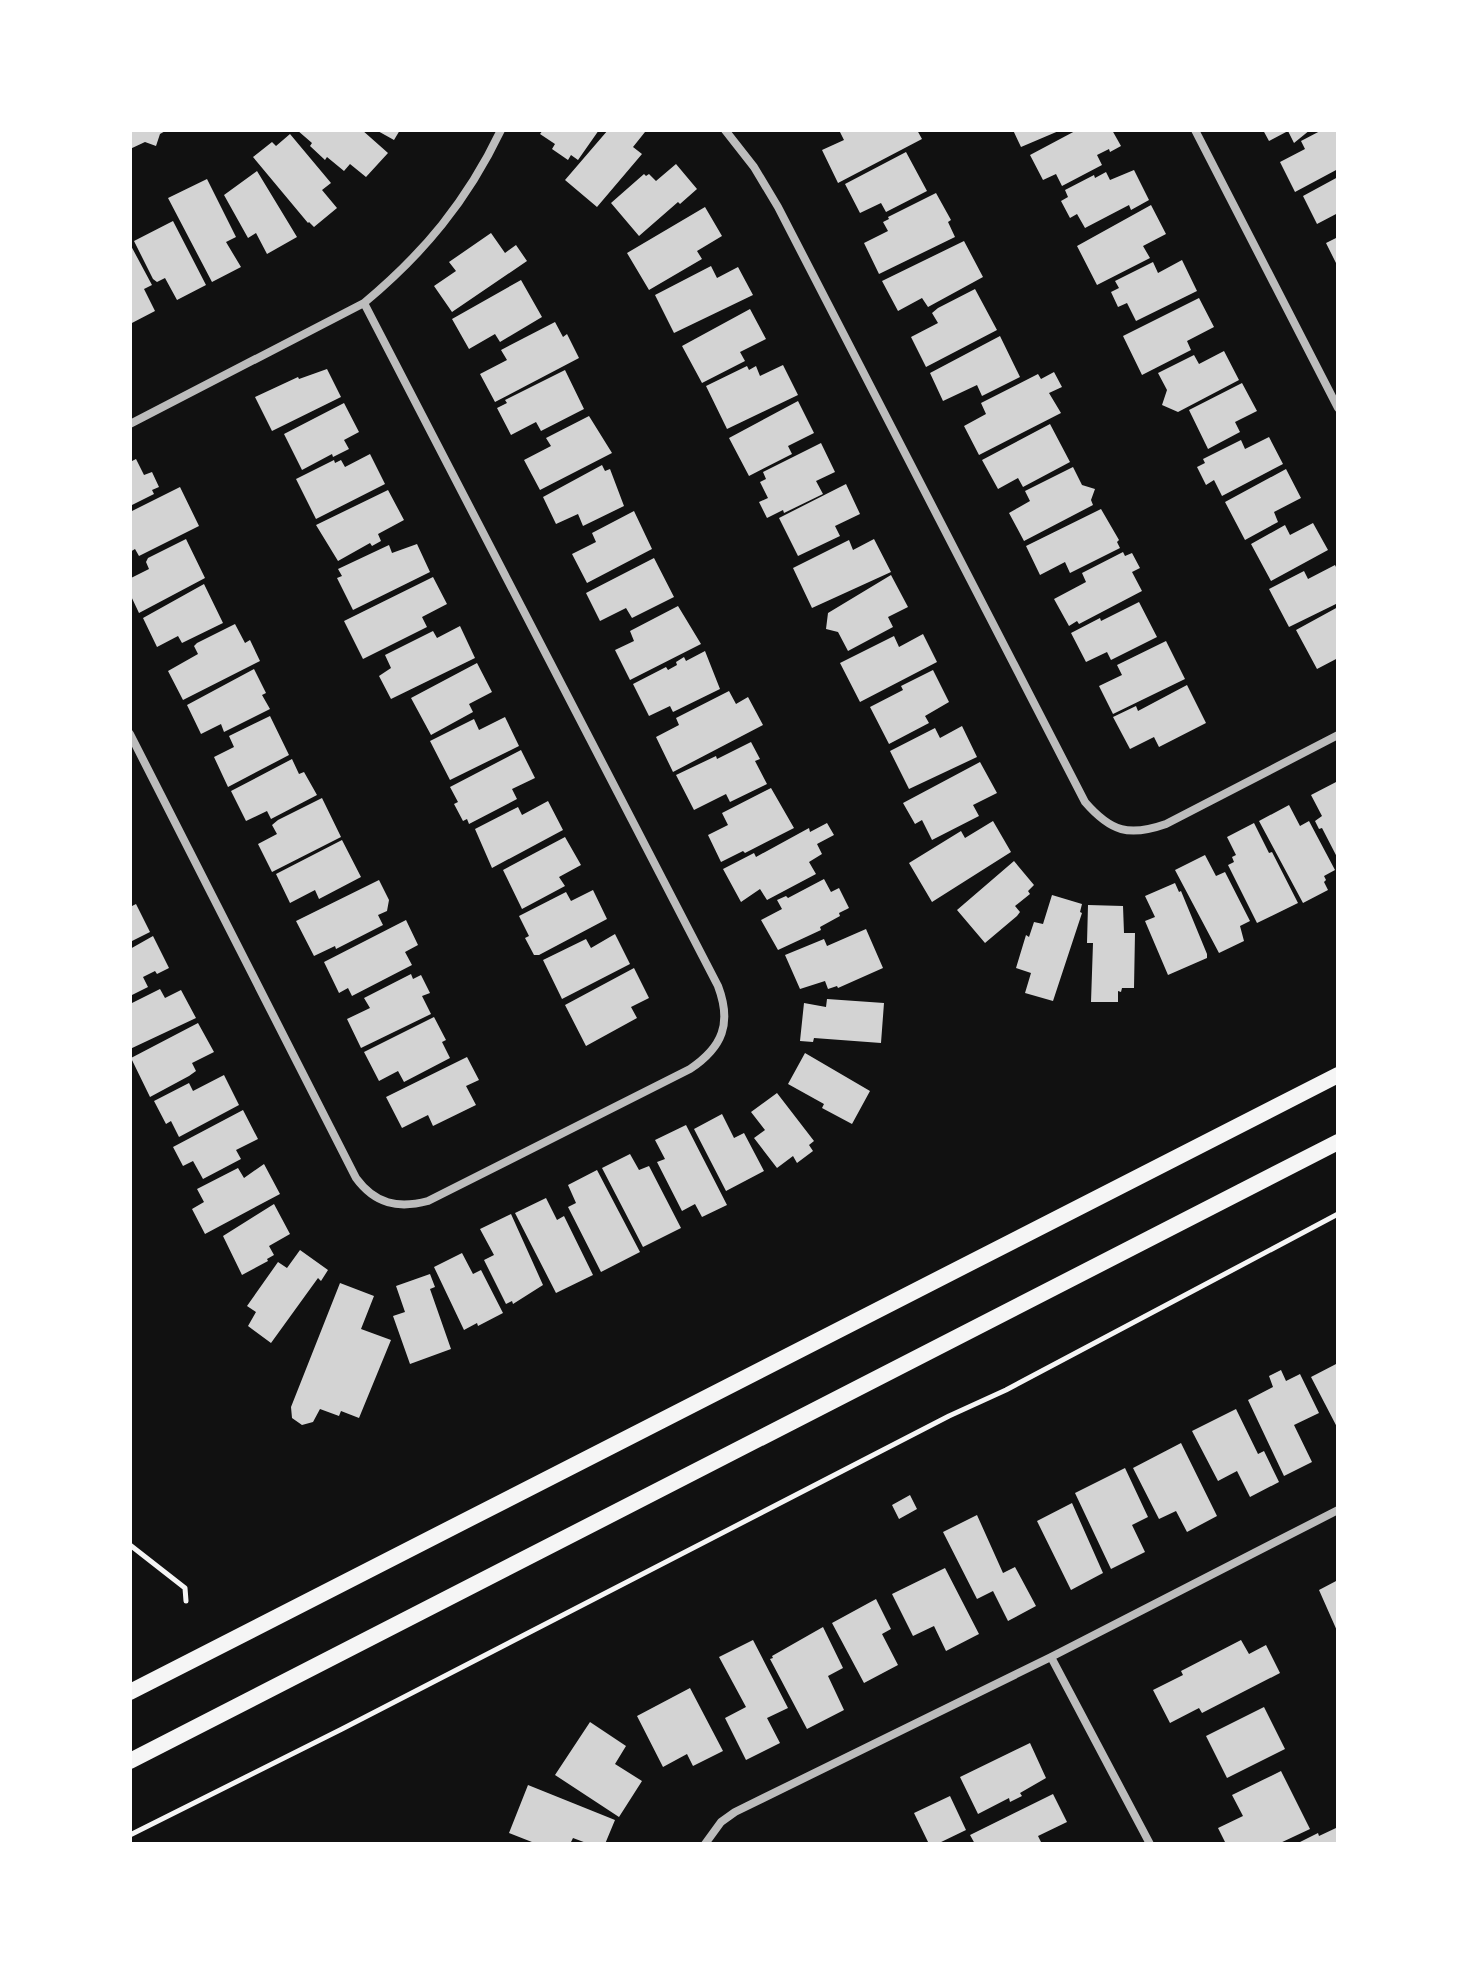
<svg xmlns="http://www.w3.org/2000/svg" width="1468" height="1974" font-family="'Golos Text',sans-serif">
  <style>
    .building { fill: #d3d3d3 }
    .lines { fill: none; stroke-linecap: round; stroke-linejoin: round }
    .path { stroke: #f5f5f5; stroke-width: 5 }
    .minor { stroke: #bcbcbc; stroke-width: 8 }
    .secondary { stroke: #f5f5f5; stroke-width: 16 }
  </style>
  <rect width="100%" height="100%" fill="#111"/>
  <!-- building -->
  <path class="building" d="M130,130H167L160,134L156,146L145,142L130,149Z
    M297,130H362L388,153L366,177L350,164L344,171L327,157L325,160L310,146L312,143Z
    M376,130H400L394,140Z
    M543,130H599L578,160L571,155L568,160L552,149L555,144L540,134Z
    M608,130H642L645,132L633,147L642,154L597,207L565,180Z
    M839,130H917L922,139L838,183L822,150L844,140Z
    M1013,130H1061L1021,147Z
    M1077,130H1112L1121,146L1110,152L1109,149L1097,155L1102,165L1062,186L1056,174L1043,180L1030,155Z
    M1263,130H1310L1294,143L1288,131L1269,141Z
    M1322,130H1338V169L1295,192L1280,162L1305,149L1301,141Z
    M290,134L331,183L322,190L337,208L314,227L309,222L308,223L253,157L272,142L276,146Z
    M906,152L927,191L886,212L881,203L860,213L845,184Z
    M676,164L697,189L680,204L678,202L639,236L611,203L644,174L646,176L649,174L656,181Z
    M1134,170L1149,200L1131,210L1129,205L1085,228L1077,214L1070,218L1061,201L1068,197L1065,190L1094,175L1095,178L1106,172L1110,180Z
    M257,171L297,237L267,254L256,233L248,238L224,195Z
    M1338,177V213L1317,224L1303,196Z
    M207,179L236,237L226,242L241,267L212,282L168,198Z
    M936,193L951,220L948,222L955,237L879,274L864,243L888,231L883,222L889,219L888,217Z
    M1151,205L1166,234L1143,246L1150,258L1097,285L1077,246Z
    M705,207L722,236L697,251L702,259L649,290L627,253Z
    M173,221L206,285L177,300L165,278L157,282L153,279L134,241Z
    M491,233L505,253L516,245L527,261L452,312L434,286L456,271L449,262Z
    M1338,237V267L1326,243Z
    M964,241L983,277L928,307L922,298L898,311L882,281Z
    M130,244L152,285L144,289L155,311L130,324Z
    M1182,260L1197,291L1136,321L1127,303L1118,307L1111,292L1119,288L1115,281L1153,262L1158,273Z
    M711,266L717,278L738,267L753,295L674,333L655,295Z
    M521,280L542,317L500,342L495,334L469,349L452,319Z
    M975,289L997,330L926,367L911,337L938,323L932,313L938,308Z
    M1199,298L1214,327L1187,341L1191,350L1142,375L1123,336Z
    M750,309L766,339L740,352L745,361L702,383L682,346Z
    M555,322L563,337L567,334L579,358L495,402L480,374L507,360L501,350Z
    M1000,336L1020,377L982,396L977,385L943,401L930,373Z
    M1224,351L1239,380L1178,412L1162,405L1167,390L1158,373L1194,355L1199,364Z
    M783,365L798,395L727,429L706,386L747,366L749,370L756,366L760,376Z
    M327,369L341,397L272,431L255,397L298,377L299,379Z
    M565,370L584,409L541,431L536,422L511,435L497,408L507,403L505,400Z
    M1054,372L1062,387L1049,393L1061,413L979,455L964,426L986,414L981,403L1038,374L1041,379Z
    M1242,383L1257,411L1235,422L1240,432L1208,449L1189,410Z
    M798,401L814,433L788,446L792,454L749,476L729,438Z
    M344,403L359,432L344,440L349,449L333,457L332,454L302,470L284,434Z
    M589,416L612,453L540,490L524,460L551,446L546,438Z
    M1050,424L1070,462L1023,487L1018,478L998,489L982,460Z
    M1269,437L1283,464L1222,496L1214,480L1206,485L1197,467L1205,463L1203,459L1241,440L1245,449Z
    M821,443L835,472L816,481L823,494L784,513L783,510L767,518L759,502L768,498L760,482L766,479L763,472Z
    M370,454L385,484L316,519L296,479L334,460L335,463L341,460L345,467Z
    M136,459L144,475L152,472L159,487L152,490L154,494L130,506V462Z
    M602,465L605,471L610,469L624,506L583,526L578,514L556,524L543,497Z
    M1073,467L1082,485L1095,489L1091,500L1093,505L1024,541L1009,513L1030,501L1025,491Z
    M1286,469L1301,498L1274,512L1278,522L1245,540L1225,502Z
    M846,484L860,514L835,526L840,536L798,556L779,518Z
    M180,487L199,526L139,556L135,549L130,552V512Z
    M388,490L404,520L378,534L381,541L372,546L370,543L338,561L316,525Z
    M1101,509L1119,540L1117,542L1120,548L1070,573L1065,562L1040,575L1026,546Z
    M634,511L652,549L587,583L572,554L596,542L592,533Z
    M1313,523L1328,550L1271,581L1251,544L1285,525L1290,535Z
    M186,539L205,578L139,613L130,594L131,578L149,569L146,562L148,558Z
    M874,539L891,572L812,608L793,568L849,540L853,550Z
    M417,544L430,572L353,610L337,578L342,576L338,569L389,545L392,553Z
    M1123,552L1125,556L1132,553L1140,568L1132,572L1142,591L1079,624L1077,621L1069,626L1054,599L1086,582L1082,573Z
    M654,558L674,597L632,618L626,608L600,621L586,593Z
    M1335,565L1338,571V603L1289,627L1269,589L1304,571L1308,579Z
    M891,575L908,607L888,617L893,627L848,651L838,632L826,629L828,613Z
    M433,577L447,604L422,617L427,627L363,659L344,621Z
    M204,584L223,623L182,643L178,636L157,647L143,618Z
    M1139,602L1157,637L1111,660L1107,652L1086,662L1071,633L1100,618L1101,621Z
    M678,606L701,644L630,680L615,650L634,641L630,631Z
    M1338,607V658L1317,669L1296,630Z
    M235,624L245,643L250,640L260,661L183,700L168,671L198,654L194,646L197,643Z
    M460,626L475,658L391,699L379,676L391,668L385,655L433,631L437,638Z
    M923,634L937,662L860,702L840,663L894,636L899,647Z
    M1166,641L1185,679L1113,714L1099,686L1122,675L1117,665Z
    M705,651L720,689L673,712L670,706L649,716L633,684L666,667L668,670L677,665L676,662L684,657L686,661Z
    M477,663L492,692L469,704L473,712L431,735L411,698Z
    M254,669L266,693L262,695L270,709L224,732L221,724L201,734L187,705Z
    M933,670L949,702L925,716L929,723L889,744L870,707L903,690L901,686Z
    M1187,685L1206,723L1159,747L1154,737L1130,749L1113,717L1136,706L1138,711Z
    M729,691L736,704L748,697L763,725L673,772L656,737L679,725L676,718Z
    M270,716L289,755L228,787L214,757L234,747L229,736Z
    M505,717L519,746L450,780L430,741L474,719L479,730Z
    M962,726L977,757L909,789L890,751L935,728L940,738Z
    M751,742L760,759L755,761L767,784L730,802L726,794L694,810L676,775L716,756L717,759Z
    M521,750L535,778L512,789L517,799L469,824L467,819L463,821L454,804L458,802L450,787Z
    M292,759L299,774L304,772L317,795L271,819L267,811L246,821L231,791Z
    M980,762L997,793L973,805L979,816L932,840L922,820L915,824L903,803Z
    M1338,781V859L1322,828L1319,829L1315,821L1322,816L1311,795Z
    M771,788L794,828L745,853L743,851L721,862L708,835L728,825L722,813Z
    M322,798L341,837L272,872L258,844L277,834L272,825L278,820Z
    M548,801L563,830L492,868L475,829L518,807L522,815Z
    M1289,805L1300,826L1309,821L1335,870L1324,876L1326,880L1324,882L1328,890L1303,903L1259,821Z
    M993,821L1011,852L932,902L909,863L961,831L965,838Z
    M827,823L834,835L817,844L822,854L809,862L816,874L767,900L760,889L741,902L723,869L754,853L756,857L809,828L810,832Z
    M1254,823L1269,853L1272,852L1298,903L1257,923L1228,865L1234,862L1232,857L1236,855L1227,837Z
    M565,837L581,865L559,877L565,886L522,909L503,870Z
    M342,840L361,877L319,899L315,890L290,903L276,874Z
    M1205,855L1216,876L1225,872L1250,921L1240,926L1244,941L1219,953L1175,870Z
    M1014,861L1034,885L1028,891L1030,894L1015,906L1020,912L1017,916L985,943L957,910Z
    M824,879L831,892L839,888L849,908L839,913L840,916L820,927L821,930L778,950L761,920L782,909L777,900L786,896L788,898Z
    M379,880L389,900L387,911L378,915L383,925L336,949L335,946L314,956L296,921Z
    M1175,883L1179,892L1181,891L1207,954V958L1168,975L1145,921L1155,917L1145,896Z
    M593,890L607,919L539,955H534L525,938L529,936L519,916L566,892L571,901Z
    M1052,895L1082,904L1080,912L1082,913L1053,1001L1025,993L1031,973L1016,968L1026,935L1029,937L1034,922L1043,924Z
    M136,904L150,932L130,942V907Z
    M1088,905L1123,906L1124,933H1135L1134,988H1122L1121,992L1118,991V1002H1091L1093,943H1087Z
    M406,920L418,945L405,952L412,965L352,996L348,988L339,993L324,962Z
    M866,929L883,968L838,988L837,986L828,989L825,981L800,989L785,955L824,939L827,946Z
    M615,934L630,964L562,999L543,960L586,939L591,948Z
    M153,936L169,968L157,974L155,971L143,977L148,987L130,996V949Z
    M634,968L649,998L631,1007L637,1018L586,1046L565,1005Z
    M411,974L413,979L421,975L430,993L422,996L431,1014L361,1048L347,1019L370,1008L364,998Z
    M160,989L165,998L181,990L196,1018L130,1049V1004Z
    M827,999L884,1003L881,1043L814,1038L813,1042L800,1041L804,1003L826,1007Z
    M434,1017L446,1040L442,1042L450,1058L404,1082L398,1071L379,1081L364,1052Z
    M198,1023L214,1052L192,1063L196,1071L189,1076L150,1097L131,1058Z
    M805,1053L870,1091L852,1124L822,1108L824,1104L788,1084Z
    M467,1057L479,1080L466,1086L476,1105L433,1126L428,1115L402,1128L386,1097Z
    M224,1075L239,1105L179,1137L171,1121L166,1124L154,1101L189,1083L193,1091Z
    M777,1093L814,1141L809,1145L813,1151L797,1163L793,1156L777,1168L754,1138L765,1130L751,1112Z
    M243,1110L258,1139L236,1150L241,1159L203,1179L193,1161L183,1166L173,1147Z
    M722,1114L734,1138L744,1133L764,1171L726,1191L694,1129Z
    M686,1125L727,1205L702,1217L695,1204L682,1211L657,1162L665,1159L655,1140Z
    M630,1154L639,1170L649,1166L681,1228L643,1247L602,1168Z
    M264,1164L280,1194L205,1234L192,1209L204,1202L197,1189L238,1168L244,1178Z
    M597,1170L640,1252L601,1272L568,1207L576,1203L568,1185Z
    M546,1198L557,1220L564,1216L593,1275L556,1293L515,1213Z
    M274,1204L290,1234L269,1246L274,1255L267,1259L268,1261L242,1275L223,1236Z
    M511,1214L543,1285L513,1304L512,1301L506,1304L484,1260L494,1255L480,1229Z
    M300,1250L328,1270L321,1281L318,1278L271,1343L248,1326L256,1312L247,1306L278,1262L287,1268Z
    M462,1253L473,1274L481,1270L503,1313L478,1326L477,1323L464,1330L434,1267Z
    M430,1274L435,1287L430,1289L451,1349L410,1364L393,1316L405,1312L396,1286Z
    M340,1283L374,1296L361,1329L391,1340L359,1418L341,1411L339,1416L320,1409L313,1422L302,1425L292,1418L291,1407Z
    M1338,1363V1429L1311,1377Z
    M1281,1370L1286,1381L1300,1374L1319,1413L1294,1425L1312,1462L1284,1476L1248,1400L1273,1387L1269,1376Z
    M1236,1409L1258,1454L1264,1451L1279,1482L1250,1497L1237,1471L1218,1481L1192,1431Z
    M1181,1443L1217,1516L1187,1532L1176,1511L1159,1519L1133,1468Z
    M1125,1468L1148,1517L1132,1525L1145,1552L1111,1569L1075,1493Z
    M910,1495L917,1509L899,1519L892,1505Z
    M1072,1503L1103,1573L1071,1590L1037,1521Z
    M977,1515L1003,1573L1015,1567L1036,1606L1008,1621L993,1591L977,1599L943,1532Z
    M945,1568L979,1634L946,1651L934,1626L913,1636L892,1594Z
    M1338,1580V1633L1319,1590Z
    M876,1599L891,1629L882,1634L898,1665L864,1683L832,1623Z
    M823,1627L843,1668L828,1676L844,1710L807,1729L770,1659L773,1658L772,1656Z
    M753,1640L788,1708L767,1718L780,1743L746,1760L725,1718L746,1707L719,1657Z
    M1241,1640L1249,1654L1266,1645L1280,1673L1202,1713L1199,1708L1170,1723L1153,1690L1183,1675L1181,1671Z
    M690,1688L723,1751L693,1766L687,1754L663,1767L637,1716Z
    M1264,1707L1285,1749L1227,1778L1206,1736Z
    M590,1722L626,1746L615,1764L642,1781L619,1817L555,1775Z
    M1030,1743L1046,1778L1020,1793L1022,1796L1010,1802L1009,1798L978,1814L960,1777Z
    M1281,1771L1310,1829L1278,1844H1226L1218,1828L1243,1816L1232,1795Z
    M528,1785L615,1820L605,1844H589L573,1838L570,1844H537L509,1833Z
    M1053,1794L1067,1822L1038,1836L1042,1844H975L970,1835Z
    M950,1796L966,1830L937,1844H929L914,1813Z
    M1336,1828L1338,1844H1296L1318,1833L1319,1836Z"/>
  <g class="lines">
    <!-- path -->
    <path class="path" d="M130,1545L185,1588L186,1601
      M130,1835L342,1729L949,1416L1006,1390L1338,1214"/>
    <!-- minor -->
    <path class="minor" d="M725,130L754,167L778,207L1085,802C1111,832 1129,837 1166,824L1338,735
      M1195,130L1338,408
      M130,424L364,303C424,253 467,201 501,130
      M130,734L356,1178C375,1204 398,1209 428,1201L690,1069C723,1047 732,1023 718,986L364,303
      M1051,1657L1150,1844
      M705,1844L721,1822L735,1812L1051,1657L1338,1510"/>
    <!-- secondary -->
    <path class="secondary" d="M130,1692L1338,1075
      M130,1761L1338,1142"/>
  </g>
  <!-- border -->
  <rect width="1468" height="1974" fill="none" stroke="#ffffff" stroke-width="264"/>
</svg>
